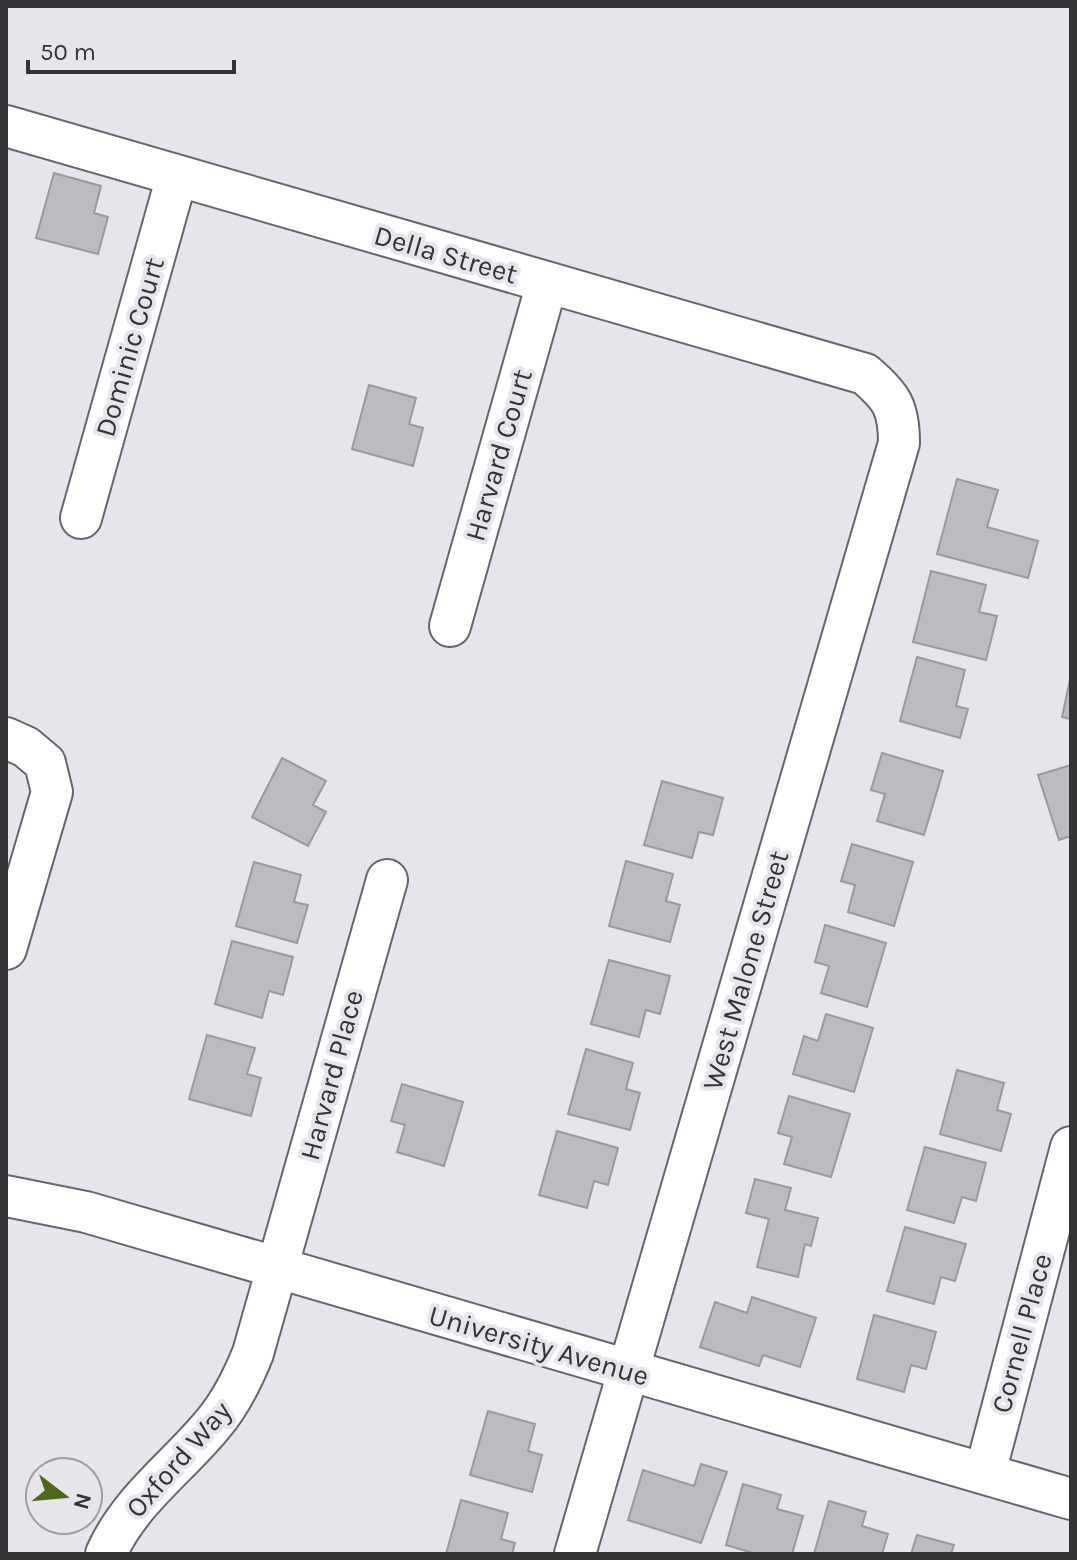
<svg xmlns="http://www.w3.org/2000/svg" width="1077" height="1560" font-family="Karla,sans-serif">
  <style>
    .building { fill: #bdbac2; stroke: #9b989f; stroke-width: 2 }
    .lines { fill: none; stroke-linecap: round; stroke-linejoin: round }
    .minor-casing { stroke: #68656c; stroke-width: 44 }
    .minor { stroke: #fff; stroke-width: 40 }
    .labels { text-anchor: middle; stroke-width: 8; stroke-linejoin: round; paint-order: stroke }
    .street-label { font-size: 28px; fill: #343336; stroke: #e7e4ec }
  </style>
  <rect width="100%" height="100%" fill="#e7e4ec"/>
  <!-- building -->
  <path class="building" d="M54,173L101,186L94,213L108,217L98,254L36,238Z
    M369,385L416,398L409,424L423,428L413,466L352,449Z
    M957,479L998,490L987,527L1038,541L1028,578L937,554Z
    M931,571L986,585L979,612L997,616L986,660L913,642Z
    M917,657L965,670L956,706L968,709L960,738L900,721Z
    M1071,675V719L1062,717Z
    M882,753L943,771L924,835L877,821L885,794L871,790Z
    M282,758L326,781L313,805L326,812L308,846L252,817Z
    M1071,765V836L1059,840L1038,775Z
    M662,781L723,798L713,835L699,832L692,858L644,845Z
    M852,844L913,862L894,926L848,912L855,885L841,881Z
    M626,861L673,874L666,901L680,905L670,942L609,926Z
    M254,862L301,875L294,902L308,905L297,943L236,926Z
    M825,925L886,943L867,1007L821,993L829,966L815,962Z
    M232,941L293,957L283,995L269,991L262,1018L215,1004Z
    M609,960L670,976L660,1014L646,1010L639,1037L591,1024Z
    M826,1014L873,1028L854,1092L793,1074L804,1036L818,1041Z
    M207,1035L255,1048L247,1074L261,1078L251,1116L189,1099Z
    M586,1049L633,1063L626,1089L640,1093L630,1130L568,1114Z
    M957,1070L1004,1083L997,1110L1011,1114L1001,1151L940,1134Z
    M402,1084L463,1102L444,1166L397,1152L405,1125L391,1121Z
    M789,1096L850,1114L831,1177L784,1164L792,1137L778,1133Z
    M557,1131L618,1148L608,1185L594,1181L587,1208L539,1195Z
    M925,1147L986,1163L976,1201L962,1197L954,1223L907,1210Z
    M755,1179L791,1188L785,1210L818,1218L811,1246L805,1244L798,1277L757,1267L769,1219L746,1213Z
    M905,1227L966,1244L955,1281L941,1277L934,1304L887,1291Z
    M752,1297L816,1318L800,1367L763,1355L759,1366L700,1347L715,1302L747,1313Z
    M874,1315L936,1332L926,1369L911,1365L904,1392L857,1379Z
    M488,1411L535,1424L528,1451L542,1455L532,1492L470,1475Z
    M701,1464L727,1472L701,1543L628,1520L643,1470L694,1486Z
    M743,1484L781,1495L777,1509L803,1516L792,1554H756L726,1545Z
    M461,1500L508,1513L501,1539L515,1543L512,1554H446Z
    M829,1501L866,1512L862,1526L888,1534L882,1554H814Z
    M917,1535L954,1545L951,1554H911Z"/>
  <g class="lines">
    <!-- minor casing -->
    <g class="minor-casing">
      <path id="minor" d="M6,126L865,374C892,397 899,408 899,443L575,1554
        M81,518L177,176
        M450,626L547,283
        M6,738L26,747L45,763L52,792L6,949
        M6,1196L86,1212L1071,1499
        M985,1473L1071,1147
        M106,1554C130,1500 177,1468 213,1424C231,1403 243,1378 253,1353L387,880"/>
    </g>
    <!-- minor -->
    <use href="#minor" class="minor"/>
  </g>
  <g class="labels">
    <!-- street labels -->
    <g class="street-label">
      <text transform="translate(446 254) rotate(16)" y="10">Della Street</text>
      <text transform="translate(129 347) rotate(-74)" y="10">Dominic Court</text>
      <text transform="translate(498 455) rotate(-74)" y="10">Harvard Court</text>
      <text transform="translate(745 970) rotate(-74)" y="10">West Malone Street</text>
      <text transform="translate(331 1075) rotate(-75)" y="10">Harvard Place</text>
      <text transform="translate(1021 1333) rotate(-75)" y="10">Cornell Place</text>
      <text transform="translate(539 1345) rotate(16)" y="10">University Avenue</text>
      <text transform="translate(178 1459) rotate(-49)" y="10">Oxford Way</text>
    </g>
  </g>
  <!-- border -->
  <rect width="1077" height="1560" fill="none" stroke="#343336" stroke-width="16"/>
  <!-- north arrow -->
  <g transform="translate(64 1496) rotate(106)"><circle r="38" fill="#e7e4ec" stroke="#9f9da3" stroke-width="2"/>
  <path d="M0-6L14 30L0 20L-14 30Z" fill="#4f6818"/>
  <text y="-12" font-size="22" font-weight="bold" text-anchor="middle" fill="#343336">N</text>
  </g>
  <!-- scale -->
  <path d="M28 60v12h206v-12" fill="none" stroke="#343336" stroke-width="4"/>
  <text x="40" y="60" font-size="24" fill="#343336" stroke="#e7e4ec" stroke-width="6" paint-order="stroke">50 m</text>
</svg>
